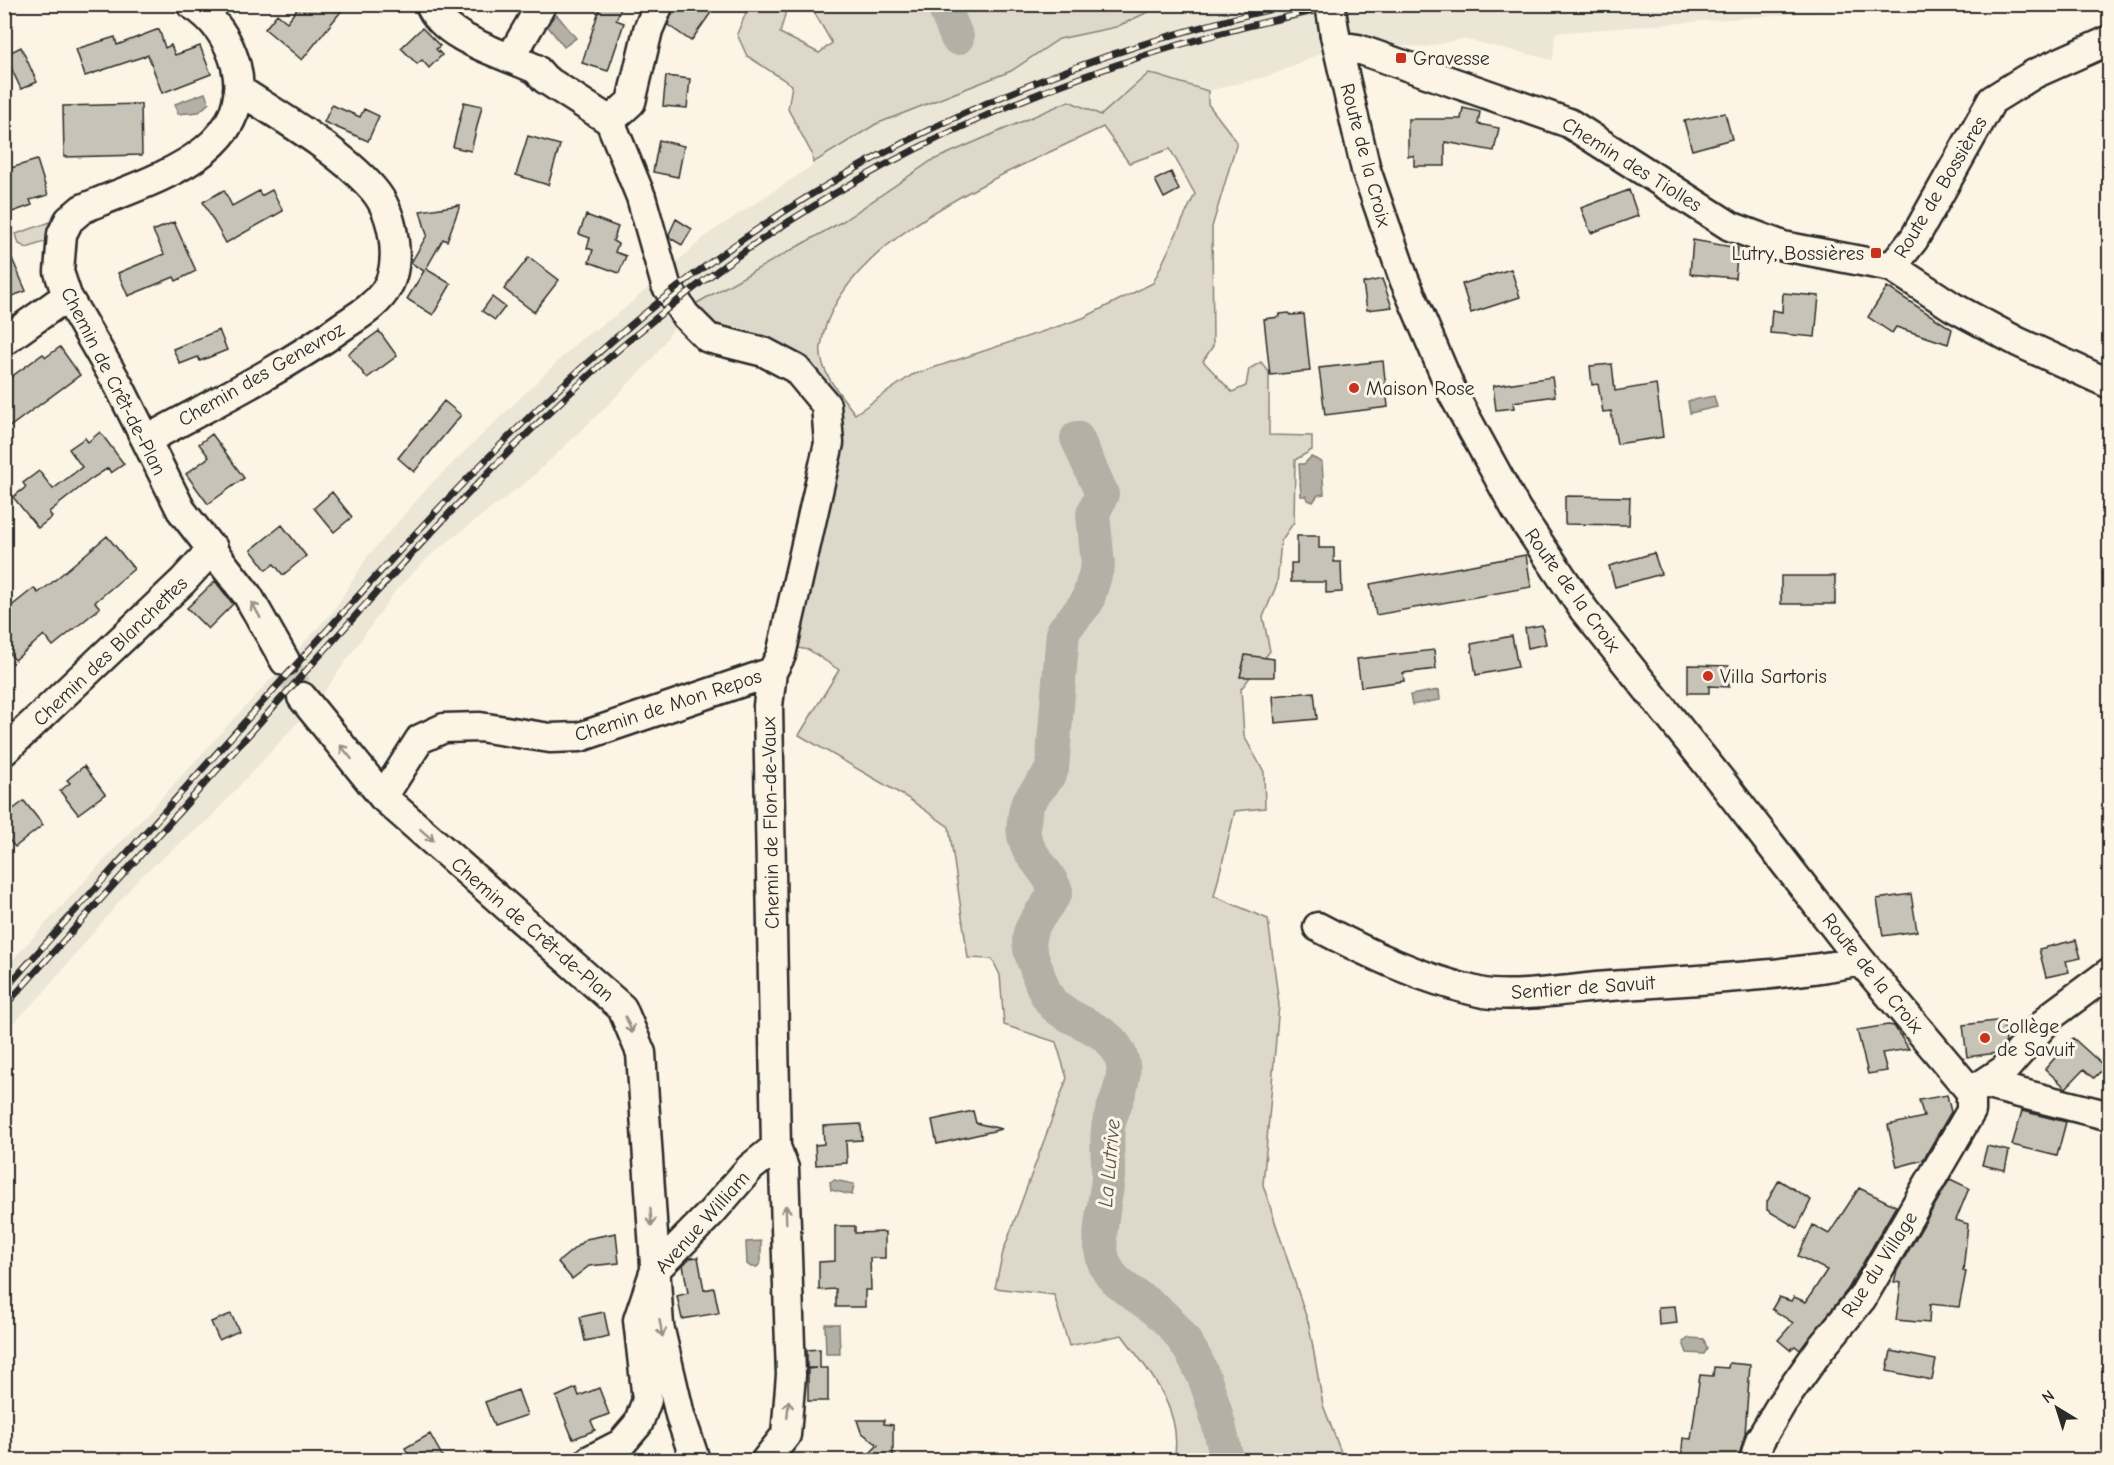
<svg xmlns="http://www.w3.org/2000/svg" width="2114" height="1465" font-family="'Comic Neue',sans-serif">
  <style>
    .built { fill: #ece6d7 }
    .green { fill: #ded8ca; stroke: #84827a; stroke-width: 1.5; fill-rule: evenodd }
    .water { fill: #b4b0a5; stroke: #7d7b74; stroke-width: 1.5 }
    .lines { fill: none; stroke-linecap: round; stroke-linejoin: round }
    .river { stroke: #b4b0a5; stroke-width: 34 }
    .building { fill: #c8c3b7; stroke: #2b2b2b; stroke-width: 1.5 }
    .minor-tunnel { stroke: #d2cdc0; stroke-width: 28; stroke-dasharray: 28 14; stroke-linecap: butt }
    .minor-casing { stroke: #2b2b2b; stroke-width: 33 }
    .minor { stroke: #fcf5e5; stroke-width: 28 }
    .rail-casing { stroke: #2b2b2b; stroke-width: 7 }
    .rail { stroke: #fcf5e5; stroke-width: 4.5; stroke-dasharray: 14; stroke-linecap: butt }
    .minor-bridge-casing { stroke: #2b2b2b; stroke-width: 33; stroke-linecap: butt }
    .minor-bridge { stroke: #fcf5e5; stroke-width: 28 }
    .oneway { stroke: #949088 }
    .poi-dot { fill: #c8321e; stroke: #fcf5e5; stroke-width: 2 }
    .labels { text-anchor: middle; stroke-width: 6; stroke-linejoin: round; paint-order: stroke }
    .poi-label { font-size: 20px; fill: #2b2b2b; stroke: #fcf5e5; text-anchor: start }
    .street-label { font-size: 20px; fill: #2b2b2b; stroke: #fcf5e5 }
    .water-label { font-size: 21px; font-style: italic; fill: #545350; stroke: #fcf5e5 }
  </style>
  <rect width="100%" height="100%" fill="#fcf5e5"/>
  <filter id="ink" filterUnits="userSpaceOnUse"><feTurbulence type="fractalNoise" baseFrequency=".0167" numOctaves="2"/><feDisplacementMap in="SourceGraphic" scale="12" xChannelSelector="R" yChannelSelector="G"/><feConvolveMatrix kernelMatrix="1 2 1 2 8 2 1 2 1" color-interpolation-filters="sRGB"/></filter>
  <g filter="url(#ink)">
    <!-- built -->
    <path class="built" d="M1163,5H1330L1338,46L1272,75L1208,91L1149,74L1101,115L931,161L843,221L688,308L653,358L607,406L530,479L434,552L396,590L320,698L208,820L139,878L43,993L5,1032L4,969L334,610L368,556L430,485L579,341L623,310L708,234L876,124L1011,71L1059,39L1116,27Z
      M1340,5H1900L1555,33L1553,60L1463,39L1425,47L1376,45L1344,27Z"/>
    <!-- green -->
    <path class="green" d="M810,5H1163L1116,27L1059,39L1011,71L876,124L813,163L812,154L788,109L792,85L747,56L737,34L748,8L786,11L780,33L819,53L832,43Z
      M1149,73L1208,91V104L1237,142L1212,227L1213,346L1203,361L1232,392L1246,386L1249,369L1261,362L1269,372V435L1312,436V450L1295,460L1294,522L1281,541L1277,584L1263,617L1270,651L1241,689L1244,736L1264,772L1265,808L1235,811L1214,896L1268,919L1279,1005L1263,1185L1309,1325L1323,1405L1344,1460H1174C1184,1410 1150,1373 1122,1335L1069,1346L1054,1295L995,1288L1003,1252L1067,1078L1056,1042L1004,1025L1000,975L992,959L968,958L949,827L906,797L799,735L839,670L809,650L792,647L826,405L726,342L688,308L843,221L931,161L1069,101L1101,115ZM1103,127L1129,163L1170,149L1195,194L1153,283L1083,318L912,375L855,414C841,395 818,371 821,346C835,238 1017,169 1103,127Z
      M53,221L50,240L27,248L19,244L16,234Z"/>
    <!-- water -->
    <path class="water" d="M557,15L576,38L564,47L546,24Z
      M205,93L209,103L199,112L178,114L175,104Z
      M1714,396L1717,407L1690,413L1688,401Z
      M1311,457L1322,462L1324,494L1318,495L1313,502L1308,500L1306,496H1301L1299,464H1304Z
      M1439,690L1440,700L1412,705L1410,695Z
      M834,1180L854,1184L852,1195L831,1190L830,1182Z
      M761,1241V1262L757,1267H751L747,1264L746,1242Z
      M825,1324H839L840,1354H826Z
      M1689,1338L1704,1339L1707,1349L1704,1354L1687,1353L1683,1342Z"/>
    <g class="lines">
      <!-- river -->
      <path class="river" d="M943,4L957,38
        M1077,438L1102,494L1093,514L1098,565L1087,602L1063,631L1052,769C1046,783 1035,790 1028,803C1025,808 1025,815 1024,821C1019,851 1046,865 1056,891C1049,906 1035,917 1030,933C1027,946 1032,956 1036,968C1041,982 1045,998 1057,1008C1080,1025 1118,1031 1123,1065C1126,1084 1113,1105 1109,1123C1105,1140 1109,1160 1108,1177C1106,1206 1093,1239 1106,1267C1116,1288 1144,1298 1161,1314C1204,1353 1215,1407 1227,1460"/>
    </g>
    <!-- building -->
    <path class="building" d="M301,4H347L302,60L265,29L277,14L287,22Z
      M601,4L621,8L616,20L624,23L608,71L582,63Z
      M675,4H717L691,41L668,25Z
      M422,28L440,46L436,49L442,55L429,68L422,60L417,64L401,48Z
      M159,29L165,48L171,45L175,55L200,46L211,74L162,93L148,55L85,76L76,49L115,37L117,45Z
      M21,47L37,82L21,89L5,55Z
      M666,76L690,79L687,108L663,106Z
      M464,102L482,106L471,151L453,147Z
      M141,104L142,155L64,157L63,106Z
      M332,105L360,117L364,109L379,116L368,141L324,122Z
      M1463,108L1480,112L1478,124L1499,128L1494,151L1445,142V166H1414V156H1408V119H1461Z
      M1725,113L1732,139L1692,150L1684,121Z
      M528,136L560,145L548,185L516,175Z
      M659,140L684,146L678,177L653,172Z
      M37,160L48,195L30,200L32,205L4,215V170Z
      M1171,172L1179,190L1164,198L1155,180Z
      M224,190L232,206L259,191L261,196L272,190L283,211L226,243L203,202Z
      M1629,190L1638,216L1591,233L1581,208Z
      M460,205L447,241L443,239L426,269L451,284L433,315L407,299L424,271L411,263L427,235L420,211Z
      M586,215L618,227L613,241L618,244L615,252L626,256L619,273L589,262L593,250L587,248L590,238L579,234Z
      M676,219L692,229L682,245L670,238L669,234Z
      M174,222L196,271L176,281L174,277L128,296L118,273L164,254L153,231Z
      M4,240L26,291L4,299Z
      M1693,240L1738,248L1735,278L1690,274Z
      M529,257L559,280L534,312L504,289Z
      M1511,269L1520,297L1471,313L1462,284Z
      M1382,279L1392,307L1367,310L1363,283Z
      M1887,287L1952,329L1948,344L1896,327L1892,333L1868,317Z
      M1783,293L1819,296L1815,337L1770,333L1772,310L1782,312Z
      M492,297L505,307L495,320L482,311Z
      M1289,313L1291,315L1304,314L1310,371L1270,375L1264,319L1279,317L1280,314Z
      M219,330L227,350L200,361L198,357L180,364L173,349Z
      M379,331L397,356L367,378L348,354Z
      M60,347L80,375L4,431V382L43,354L46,357Z
      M1383,361L1388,407L1325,415L1319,368Z
      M1612,364L1615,391L1656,384L1663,437L1617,444L1611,411L1603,412L1598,384L1592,385L1590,366Z
      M1552,377L1555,396L1513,402L1514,408L1496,410L1493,386Z
      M444,401L461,415L414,472L398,458Z
      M100,432L124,464L111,473L108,468L91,479L49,512L52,517L38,528L13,497L26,487L23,483L39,471L53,489L82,467L69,449L85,438L88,442Z
      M212,434L244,478L208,504L186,474L209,457L199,444Z
      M332,492L352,517L334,532L314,508Z
      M1565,496L1630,497L1629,525L1565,524Z
      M282,525L306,556L283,575L274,564L266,570L251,550Z
      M107,536L134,569L95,602L100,608L53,646L44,635L15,660L4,647V612L34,588L38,593L49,585Z
      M1297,536H1319V548H1334V562H1341L1342,592L1326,593V582H1291V563H1297Z
      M1654,553L1661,574L1615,587L1609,566Z
      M1526,555L1531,587L1376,615L1370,584Z
      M1781,576H1835V604H1781Z
      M215,581L233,604L208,629L187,608Z
      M1542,625L1546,644L1528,648L1525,628Z
      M1512,636L1518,667L1476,675L1471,644Z
      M1434,650L1436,669L1403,673L1404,681L1361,687L1357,659Z
      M1245,655L1274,659V677H1240Z
      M1688,665L1729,666V687L1709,686V693H1688Z
      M1314,692L1317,719L1275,723L1273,696Z
      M84,766L105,794L78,814L60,791L70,783L67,780Z
      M24,801L43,825L15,847L4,834V816Z
      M1911,894L1917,931L1883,936L1877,899Z
      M2076,940L2081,958L2066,961L2069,972L2046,977L2039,949Z
      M2003,1020L2006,1042L1997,1053L1967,1057L1963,1025Z
      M1888,1025L1894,1026L1909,1049L1882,1053L1887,1071L1868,1074L1857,1030Z
      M2073,1038L2105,1067L2094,1078L2084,1069L2066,1088L2045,1069Z
      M1947,1095L1951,1112L1923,1160L1897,1167L1888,1125L1924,1117L1919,1100Z
      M973,1111L976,1123L1002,1129L937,1144L932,1120Z
      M2022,1111L2066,1122L2057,1156L2012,1145Z
      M861,1124L862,1140L846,1141L847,1163L816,1165L815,1145L824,1144L823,1126Z
      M1987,1146L2009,1151L2005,1170L1982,1165Z
      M1950,1179L1969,1188L1956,1220L1968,1224L1963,1271L1966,1272L1959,1307L1930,1304L1929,1323L1896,1320L1901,1283L1894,1282L1897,1271Z
      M1779,1180L1811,1200L1797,1228L1767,1210V1202Z
      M1859,1188L1896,1206L1848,1289L1800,1350L1795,1346L1790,1350L1778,1340L1793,1323L1772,1309L1779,1297L1791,1301L1794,1297L1806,1302L1827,1270L1798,1256L1813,1225L1829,1234Z
      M835,1226H855V1233L885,1232V1258H870L871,1290H865V1307H836V1289L819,1290V1262L835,1261Z
      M616,1233L619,1263L589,1266L572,1279L558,1262L586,1239Z
      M698,1257L704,1290L714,1288L719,1313L682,1319L677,1296L688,1293L683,1265L690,1258Z
      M1675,1306L1677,1323L1659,1325L1658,1307Z
      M604,1312L609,1336L585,1341L580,1317Z
      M231,1314L239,1331L219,1340L211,1322Z
      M820,1349V1368H828V1401H808V1369L817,1368H807V1350Z
      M1891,1351L1936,1360L1932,1380L1887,1371Z
      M1729,1363L1750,1365L1745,1434L1738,1461H1681L1683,1438L1691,1439L1700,1375L1713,1376L1714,1367L1728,1368Z
      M576,1388L579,1396L599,1388L609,1414L591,1421L595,1430L573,1439L556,1397Z
      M518,1390L527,1415L494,1426L485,1402Z
      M857,1420H884V1424L893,1425V1461H862L878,1445L861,1432Z
      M430,1434L445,1461H412L405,1448Z"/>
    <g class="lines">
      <!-- minor-tunnel -->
      <path class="minor-tunnel" d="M285,661L302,697"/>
      <!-- minor casing -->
      <g class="minor-casing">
        <path id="minor" d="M191,4C214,18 229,40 236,66C257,156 142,182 82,209L69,220L62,234L59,272L67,296L119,386L181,510L248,596L285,661
          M430,4C442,38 504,54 536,69L545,79L610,121L641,197L666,285L685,315L708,338L764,352L796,369L826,405L829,443L781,655L772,672L768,706L776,1147L784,1168L791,1375L786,1435L766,1460
          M1335,35L1366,170L1404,279L1453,394L1516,509L1584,610L1725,786L1861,961L1971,1092
          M1338,46L1358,49L1569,123L1730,226L1783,246L1892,267L1953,307L2018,342L2110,384
          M511,57L542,4
          M610,121L631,102L648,30L659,4
          M1892,267L1914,239L1992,100L2034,74L2110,40
          M4,341L67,296
          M146,440C212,404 282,370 343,326C358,316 374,307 385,291C403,264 394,213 373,189C340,151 279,116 238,89
          M302,697L383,797L622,1008L641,1053L659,1326L680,1415L695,1460
          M4,751L183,581L213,548
          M383,797L420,739L444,728L480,727L550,738L580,737L772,672
          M1318,927C1369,954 1422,979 1479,992C1507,999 1567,990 1597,987C1684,980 1775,978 1861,961
          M1984,1084L2110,1116
          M1971,1092L2004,1070L2052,1015L2110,972
          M590,1460L621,1444L638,1424L647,1400L638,1320L655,1270L711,1213L750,1168L776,1147
          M1754,1460L1760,1440L1782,1403L1821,1348L1862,1298L1971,1111V1092"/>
      </g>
      <!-- minor -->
      <use href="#minor" class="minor"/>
      <!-- rail casing -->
      <g class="rail-casing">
        <path id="rail" d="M4,990C107,876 209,762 311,648C438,507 564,368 719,256C890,132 1089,48 1295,4
          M4,1007C110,889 216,771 322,653C447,513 572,375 725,265C911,131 1125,46 1350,4"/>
      </g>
      <!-- rail -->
      <use href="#rail" class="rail"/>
      <!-- minor-bridge casing -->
      <g class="minor-bridge-casing">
        <path id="minor-bridge" d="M1330,4L1335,35"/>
      </g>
      <!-- minor-bridge -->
      <use href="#minor-bridge" class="minor-bridge"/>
    </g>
    <!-- one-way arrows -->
    <defs><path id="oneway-shaft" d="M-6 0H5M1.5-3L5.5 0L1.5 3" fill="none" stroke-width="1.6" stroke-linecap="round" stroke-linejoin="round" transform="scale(1.5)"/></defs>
    <g class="oneway">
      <use href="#oneway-shaft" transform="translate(256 610) rotate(-119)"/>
      <use href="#oneway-shaft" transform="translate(346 752) rotate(-129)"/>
      <use href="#oneway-shaft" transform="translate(427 835) rotate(41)"/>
      <use href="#oneway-shaft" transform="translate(629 1025) rotate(67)"/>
      <use href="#oneway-shaft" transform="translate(786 1214) rotate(-92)"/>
      <use href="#oneway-shaft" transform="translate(651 1217) rotate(86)"/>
      <use href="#oneway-shaft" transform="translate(661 1328) rotate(80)"/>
      <use href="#oneway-shaft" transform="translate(788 1409) rotate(-85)"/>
    </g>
  </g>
  <!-- markers -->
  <g class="poi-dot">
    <rect x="1395" y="52" width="12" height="12" rx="3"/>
    <rect x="1870" y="247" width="12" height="12" rx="3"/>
    <circle cx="1354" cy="388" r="6"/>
    <circle cx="1708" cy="676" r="6"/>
    <circle cx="1985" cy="1038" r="6"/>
  </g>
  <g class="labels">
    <!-- poi labels -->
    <g class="poi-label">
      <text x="1413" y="65">Gravesse</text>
      <text x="1864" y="260" text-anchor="end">Lutry, Bossières</text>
      <text x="1366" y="395">Maison Rose</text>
      <text x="1720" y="683">Villa Sartoris</text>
      <text x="1997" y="1033">Collège<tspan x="1997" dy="23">de Savuit</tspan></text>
    </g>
    <!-- street labels -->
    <g class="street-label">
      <text transform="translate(1366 155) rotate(75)" y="7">Route de la Croix</text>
      <text transform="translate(1632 164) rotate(32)" y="7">Chemin des Tiolles</text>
      <text transform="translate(1940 187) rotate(-59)" y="7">Route de Bossières</text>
      <text transform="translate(261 374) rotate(-30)" y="7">Chemin des Genevroz</text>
      <text transform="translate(114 381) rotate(63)" y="7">Chemin de Crêt-de-Plan</text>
      <text transform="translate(1573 590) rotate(54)" y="7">Route de la Croix</text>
      <text transform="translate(110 651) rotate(-44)" y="7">Chemin des Blanchettes</text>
      <text transform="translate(668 705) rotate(-18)" y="7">Chemin de Mon Repos</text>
      <text transform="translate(770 823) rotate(-91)" y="7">Chemin de Flon-de-Vaux</text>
      <text transform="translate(533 929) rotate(41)" y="7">Chemin de Crêt-de-Plan</text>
      <text transform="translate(1873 973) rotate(51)" y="7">Route de la Croix</text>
      <text transform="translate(1583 987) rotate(-4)" y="7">Sentier de Savuit</text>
      <text transform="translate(702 1222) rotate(-48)" y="7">Avenue William</text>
      <text transform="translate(1879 1264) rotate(-57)" y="7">Rue du Village</text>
    </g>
    <!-- water labels -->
    <g class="water-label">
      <text transform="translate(1109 1163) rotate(-85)" y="7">La Lutrive</text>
    </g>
  </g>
  <!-- margin -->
  <rect width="2114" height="1465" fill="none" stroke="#fcf5e5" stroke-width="24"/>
  <rect x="12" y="12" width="2090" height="1441" fill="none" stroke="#2b2b2b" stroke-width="2" filter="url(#ink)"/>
  <!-- north arrow -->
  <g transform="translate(2057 1408) rotate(322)" stroke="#fcf5e5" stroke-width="4.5" paint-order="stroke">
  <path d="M0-4.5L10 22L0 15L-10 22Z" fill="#2b2b2b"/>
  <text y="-9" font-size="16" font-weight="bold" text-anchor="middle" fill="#2b2b2b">N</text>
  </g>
</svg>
